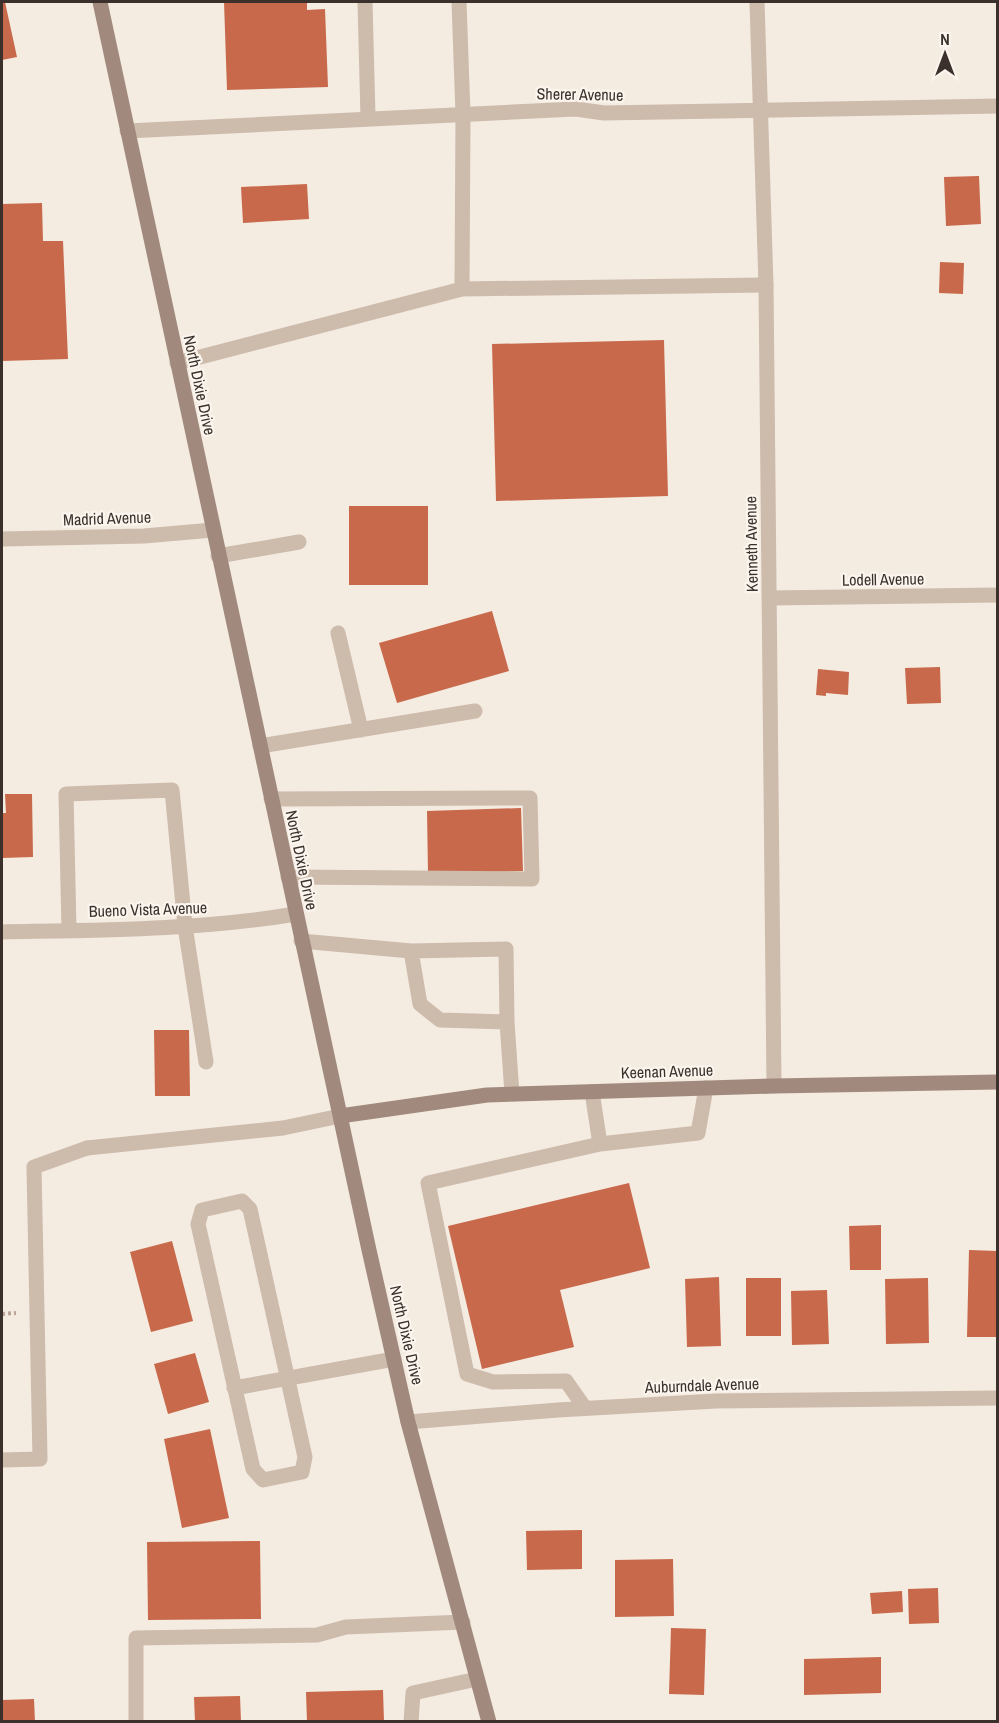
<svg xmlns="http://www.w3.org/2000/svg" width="999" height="1723" font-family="'Archivo Narrow',sans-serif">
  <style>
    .building { fill: #c8694b }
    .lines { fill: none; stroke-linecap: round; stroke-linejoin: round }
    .path { stroke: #b9a596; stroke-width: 4; stroke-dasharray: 3 3; stroke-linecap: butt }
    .lane { stroke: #cdbbac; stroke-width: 15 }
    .street { stroke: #cdbbac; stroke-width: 15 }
    .secondary { stroke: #a18a7d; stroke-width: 15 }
    .labels { text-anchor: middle; stroke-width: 4.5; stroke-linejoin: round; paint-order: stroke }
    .street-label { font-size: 16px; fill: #3b302b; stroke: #fbf5ee }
  </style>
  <rect width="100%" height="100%" fill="#f4ebe1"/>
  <!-- building -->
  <path class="building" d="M2,2H5L17,57L2,60Z
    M224,2H307V10L325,9L328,87L227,90Z
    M979,176L981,224L946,226L944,177Z
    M307,184L309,219L243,223L241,187Z
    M42,203L43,241H63L68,359L2,361V204Z
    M940,262L964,263L963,294L939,293Z
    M664,340L668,496L496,501L492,344Z
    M349,506H428V585H349Z
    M492,611L509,671L397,703L379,643Z
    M940,667L941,703L907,704L905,668Z
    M818,669L849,672L848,695L826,693V696L816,695Z
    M5,794H32L33,857L2,858V813H6Z
    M521,808L523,871L428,874L427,811Z
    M154,1030H189L190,1096H155Z
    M629,1183L650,1268L560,1290L574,1347L482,1369L448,1226Z
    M881,1225V1270H850L849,1226Z
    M172,1241L193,1321L151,1332L130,1252Z
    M969,1250L998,1251V1337H967Z
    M719,1277L721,1346L687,1347L685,1279Z
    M746,1278H781V1336H746Z
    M928,1278L929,1343L886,1344L885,1279Z
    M827,1290L829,1344L792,1345L791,1291Z
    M195,1353L209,1402L168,1414L154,1364Z
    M210,1429L229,1518L182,1528L164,1439Z
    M582,1530V1569L527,1570L526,1531Z
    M260,1541L261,1619L148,1620L147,1542Z
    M673,1559L674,1616L615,1617V1560Z
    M938,1588L939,1623L909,1624L908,1589Z
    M902,1591L903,1612L872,1614L870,1593Z
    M671,1628L706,1629L704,1695L669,1694Z
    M881,1657V1693L804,1695V1659Z
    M383,1690L384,1722H307L306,1692Z
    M240,1696L241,1722H195L194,1697Z
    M34,1699L35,1722H2V1700Z"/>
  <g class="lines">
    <!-- path -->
    <path class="path" d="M2,1314L16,1313"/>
    <!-- lane -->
    <path class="lane" d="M365,2L368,118
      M462,289L766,285
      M177,363L462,289L463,114L459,2
      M218,556L299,542
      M338,633L361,730
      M260,746L475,711
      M271,799L530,798L532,879L288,877
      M69,930L66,794L172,790L185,926L206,1062
      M301,941L411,951L506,949L507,1022
      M411,951L420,1004L440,1020L507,1022L512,1094
      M600,1144L698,1133L706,1088
      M242,1201L250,1209L305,1457L302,1472L263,1480L253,1469L198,1224L202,1210Z
      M234,1388L394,1359
      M585,1408L566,1381L493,1382L467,1374L428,1183L600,1144L592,1092
      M2,1460L40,1459L34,1167L87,1148
      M136,1722V1638L317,1635L346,1627L463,1622
      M411,1722L413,1693L477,1679"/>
    <!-- street -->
    <path class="street" d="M757,2L766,285L774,1086
      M127,131L576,109L604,113L998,106
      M2,539L144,536L213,530
      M770,598L998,595
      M2,932C99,930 199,930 296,914
      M87,1148L283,1128L340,1116
      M408,1422L558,1410L716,1401L998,1398"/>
    <!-- secondary -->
    <path class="secondary" d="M100,2L369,1250L408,1422L489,1722
      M340,1116L487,1095L774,1086L998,1082"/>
  </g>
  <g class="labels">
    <!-- street labels -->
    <g class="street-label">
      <text transform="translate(580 94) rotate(1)" y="6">Sherer Avenue</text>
      <text transform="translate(200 385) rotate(78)" y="6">North Dixie Drive</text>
      <text transform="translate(107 518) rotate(-2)" y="6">Madrid Avenue</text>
      <text transform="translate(751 544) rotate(-91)" y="6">Kenneth Avenue</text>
      <text transform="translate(883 579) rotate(-1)" y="6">Lodell Avenue</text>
      <text transform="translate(302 860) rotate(78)" y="6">North Dixie Drive</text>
      <text transform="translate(148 909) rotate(-2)" y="6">Bueno Vista Avenue</text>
      <text transform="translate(667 1071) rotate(-2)" y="6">Keenan Avenue</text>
      <text transform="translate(407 1335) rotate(77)" y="6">North Dixie Drive</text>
      <text transform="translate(702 1385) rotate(-2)" y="6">Auburndale Avenue</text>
    </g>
  </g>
  <!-- border -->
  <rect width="999" height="1723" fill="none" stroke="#3b302b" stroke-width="6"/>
  <!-- north arrow -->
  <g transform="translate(945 54)" stroke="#fbf5ee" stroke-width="4.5" paint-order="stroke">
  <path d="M0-4.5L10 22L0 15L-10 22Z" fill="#3b302b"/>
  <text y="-9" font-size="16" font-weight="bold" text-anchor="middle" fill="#3b302b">N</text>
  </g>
</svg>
